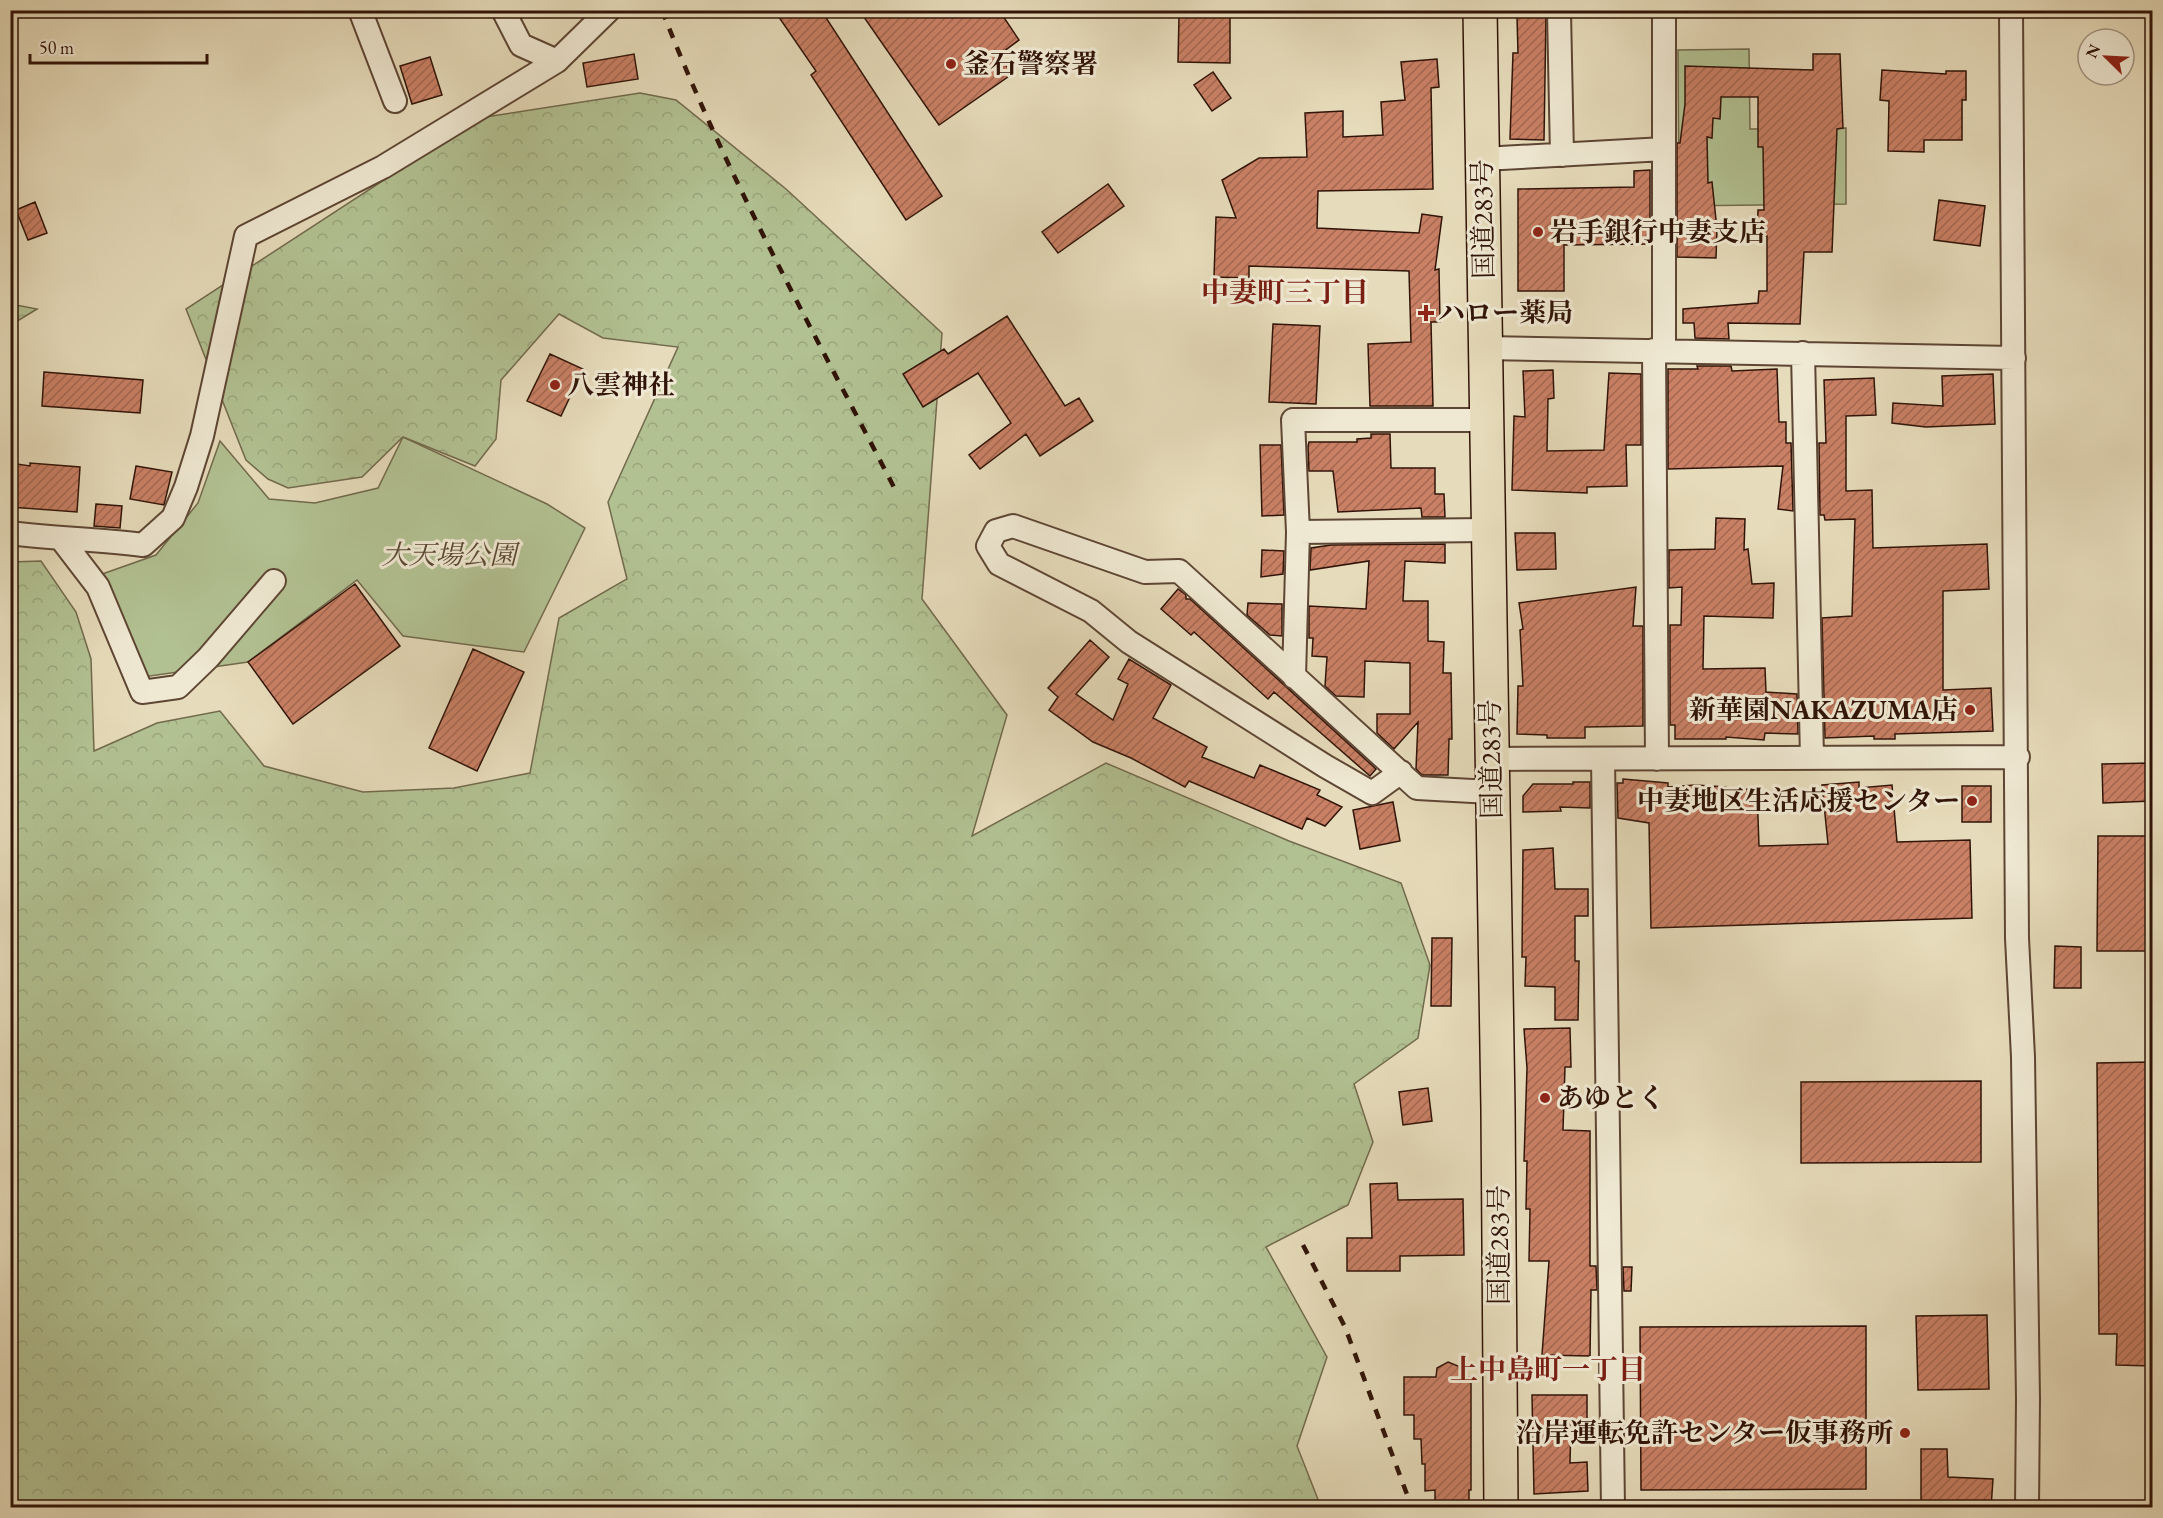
<svg xmlns="http://www.w3.org/2000/svg" width="2163" height="1518" font-family="'EB Garamond','Noto Serif JP',serif">
  <style>
    .green { fill: #b2c192; stroke: #726a4d; stroke-width: 1.5 }
    .forest { fill: url(#forest-crowns); stroke: #726a4d; stroke-width: 1.5 }
    .building { fill: url(#building-hatch); stroke: #311408; stroke-width: 1.5 }
    .lines { fill: none; stroke-linecap: round; stroke-linejoin: round }
    .minor-casing { stroke: #5e4634; stroke-width: 26 }
    .highway-casing { stroke: #311408; stroke-width: 36 }
    .minor { stroke: #efe8d2; stroke-width: 22 }
    .highway { stroke: #e6dbba; stroke-width: 33 }
    .rail { stroke: #311408; stroke-width: 4.5; stroke-dasharray: 10 10; stroke-linecap: butt }
    .poi-dot { fill: #8f2418; stroke: #efe8d2; stroke-width: 2 }
    .labels { text-anchor: middle; stroke-width: 6; stroke-linejoin: round; paint-order: stroke }
    .poi-label { font-size: 27px; font-weight: bold; fill: #311408; stroke: #efe8d2; text-anchor: start }
    .street-label { font-size: 27px; fill: #311408; stroke: #efe8d2 }
    .park-label { font-size: 27px; font-style: italic; fill: #584831; stroke: #efe8d2 }
    .neighbourhood-label { font-size: 28px; font-weight: bold; fill: #7a1f14; stroke: #efe8d2 }
  </style>
  <defs>
    <pattern id="forest-crowns" width="20" height="18" patternUnits="userSpaceOnUse" patternTransform="scale(1.5)"><rect width="20" height="18" fill="#b2c192"/><path d="M2 6a3 3 0 1 1 6 0M12 15a3 3 0 1 1 6 0" fill="none" stroke="#9aa57c"/></pattern>
    <pattern id="building-hatch" width="6" height="6" patternUnits="userSpaceOnUse" patternTransform="scale(1.5)"><rect width="6" height="6" fill="#c98065"/><path d="M-1 1l2-2M0 6l6-6M5 7l2-2" fill="none" stroke="#a46851"/></pattern>
  </defs>
  <rect width="100%" height="100%" fill="#e6dbba"/>
  <filter id="stains"><feTurbulence type="fractalNoise" baseFrequency=".00333" numOctaves="4"/><feColorMatrix values="0 0 0 0 .2 0 0 0 0 .09 0 0 0 0 .02 0 0 0 .5 -.17"/></filter>
  <radialGradient id="worn" r=".72"><stop offset=".6" stop-color="#630" stop-opacity="0"/><stop offset="1" stop-color="#630" stop-opacity=".3"/></radialGradient>
  <!-- green -->
  <path class="green" d="M1749,49L1750,129L1846,128V204L1679,206L1678,50Z
    M403,437L547,504L585,528L524,652L403,636L357,580L248,662L136,678L91,578L156,555L198,503L220,441L269,499L315,503L378,488Z"/>
  <!-- forest -->
  <path class="forest" d="M640,93L676,100L786,189L942,333L922,599L1007,715L972,836L1106,763L1289,841L1401,883L1430,965L1418,1038L1354,1084L1373,1142L1348,1205L1266,1247L1327,1357L1297,1446L1321,1507H11L10,562L41,561L76,612L91,659L94,751L157,723L220,711L264,766L363,792L454,788L530,773L559,618L627,579L608,502L678,347L603,338L559,314L501,380L496,439L475,466L403,437L362,477L288,488L268,479L246,460L186,309L479,118Z
    M11,304L37,309L11,325Z"/>
  <!-- building -->
  <path class="building" d="M774,10H821L942,196L906,220L811,75L816,71Z
    M859,10H999L1019,40L999,55L1012,74L939,125Z
    M1187,10H1230V63L1178,62L1179,16H1187Z
    M1546,15L1544,140L1510,139L1513,53H1518L1517,16Z
    M634,54L638,79L587,87L583,63Z
    M1813,54H1840L1843,128L1837,129L1832,252H1804L1800,324L1728,323L1729,339L1695,338L1694,323H1683V309L1758,303L1759,291H1767V236H1757L1758,210H1764L1763,147H1758V97H1721L1720,119L1713,118L1712,138L1707,137L1708,183L1712,182L1717,229L1716,258L1677,257V143H1680L1685,104V66L1813,70Z
    M430,57L442,95L412,104L400,66Z
    M1437,59L1439,87L1431,88L1433,189L1318,191L1317,228L1419,233L1422,214L1442,217L1435,270L1439,269L1440,322H1431L1433,406H1370L1368,344L1411,342L1409,271L1249,266V278L1214,277L1216,217L1236,218L1222,180L1259,158L1307,157L1305,113L1343,111V137L1383,135L1381,102L1405,100L1401,62Z
    M1882,70L1946,74V71H1966V100H1962V140H1924V152L1888,151L1889,101L1880,100Z
    M1213,72L1231,98L1212,111L1194,85Z
    M1650,170V244L1564,245V291H1518V189L1634,187V171Z
    M1108,184L1124,206L1058,253L1042,232Z
    M1939,200L1985,206L1980,246L1934,240Z
    M35,202L47,233L28,240L16,210Z
    M1007,316L1065,406L1079,398L1093,421L1040,456L1026,434L980,469L969,455L1011,423L978,373L923,407L903,374L944,349L948,354Z
    M1273,324L1320,326L1316,404L1269,402Z
    M550,354L583,369L561,416L527,401Z
    M1697,366H1731L1732,371L1777,369L1779,422H1786V443H1791L1793,511L1778,509L1783,466L1668,469V369H1698Z
    M1553,370L1554,398L1548,399L1547,451L1604,450L1609,373L1641,374V445H1626L1627,486L1587,487V493L1512,490L1514,416L1525,417L1523,371Z
    M44,372L143,380L140,413L42,406Z
    M1993,374L1995,424L1926,427L1892,423L1893,403L1943,406L1942,376Z
    M1874,378L1876,415L1846,416V491L1872,490L1873,548L1987,544L1989,589L1943,591V690L1991,688L1993,731L1895,734V739H1874V736L1825,738L1822,618L1852,616L1855,519L1825,520L1824,515H1820L1819,443H1826L1824,380Z
    M1371,434H1390L1391,468H1435V494H1444L1445,517H1422L1421,508L1338,512L1333,471H1309L1308,446L1309,442H1357V439L1371,438Z
    M1260,445H1281L1284,515L1262,516Z
    M10,463L30,466V463L80,467L77,512L10,507Z
    M136,466L172,472L164,505L130,499Z
    M96,504L122,506L120,528L94,526Z
    M1716,518L1745,519L1744,550L1748,549L1752,584L1774,583L1773,618L1704,616L1703,669L1765,668L1766,692L1797,694L1798,734L1765,733L1764,740L1726,737V739H1675V725H1670V625H1681L1682,587L1669,588V550L1715,549Z
    M1515,533H1555L1556,569L1517,570Z
    M1445,544V563L1405,561L1403,601H1428V641L1444,642L1443,673H1451L1452,739H1449L1448,775H1422L1416,769L1418,722L1394,749L1377,733V714H1410V663L1365,661L1364,697L1336,696L1325,686L1327,657L1312,656L1313,638H1309V606L1366,609L1369,561L1310,570L1311,548L1331,545Z
    M1262,550L1284,551L1283,574L1261,577Z
    M355,584L400,646L293,724L248,662Z
    M1636,587L1633,626H1643V726L1585,727V738H1547V735L1517,734L1518,686H1523L1520,630L1523,629L1519,603Z
    M1178,589L1186,595V599H1190L1376,769L1370,776L1274,692L1268,699L1194,632L1191,635L1161,609Z
    M1248,603L1282,604V636L1270,635L1247,615Z
    M1090,640L1109,657L1076,694L1113,720L1128,684L1118,679L1129,659L1171,685L1153,718L1207,747L1202,757L1254,778L1260,765L1320,790L1317,795L1342,807L1325,826L1307,818L1302,829L1189,781L1185,787L1131,758L1093,742L1049,710L1058,697L1048,688Z
    M473,649L524,672L477,771L429,748Z
    M2152,763V801L2103,803L2102,764Z
    M1623,779L1668,783V787L1695,785L1726,787V790L1757,789L1759,846L1828,844L1822,785L1859,782V788L1892,785L1897,842L1970,840L1972,918L1651,928L1649,823L1618,818L1617,783H1623Z
    M1573,782H1590V808L1560,807L1561,811L1523,812V796L1533,784H1573Z
    M1962,786H1991V822H1962Z
    M1393,802L1400,841L1360,849L1353,810Z
    M2098,836H2152V951H2097Z
    M1553,848L1555,889H1588V916H1575V961H1579L1578,1020H1555V987L1525,986L1526,957H1522L1523,850Z
    M1432,938H1452L1451,1006H1431Z
    M2055,946L2081,947V988H2054Z
    M1570,1028L1571,1067H1565L1563,1130L1590,1131V1266H1596L1597,1290H1591L1590,1356L1542,1355L1549,1261H1529L1530,1209H1526L1527,1161H1524L1527,1068L1524,1029Z
    M2152,1062V1366L2116,1365L2117,1334H2099L2097,1063Z
    M1981,1081V1162L1801,1163V1082Z
    M1428,1088L1432,1121L1403,1125L1399,1092Z
    M1397,1183L1398,1200L1463,1199L1464,1255L1400,1256V1271H1347V1238H1372L1370,1184Z
    M1623,1267H1632L1631,1291H1624Z
    M1987,1315L1989,1389L1918,1390L1916,1316Z
    M1866,1326V1489L1641,1490L1640,1327Z
    M1448,1362L1458,1366L1463,1377H1471V1490H1469V1508H1435V1490L1425,1491V1464H1422L1421,1439H1414V1415H1404V1377H1436L1437,1368Z
    M1532,1395H1587V1422H1571L1570,1463L1587,1462L1588,1491L1534,1494Z
    M1921,1449H1947L1948,1477L1993,1479L1991,1508H1921Z"/>
  <g class="lines">
    <!-- minor casing -->
    <g class="minor-casing">
      <path id="minor" d="M360,10L395,101
        M503,10L521,45L557,61
        M1664,10V350
        M2011,10L2017,938L2023,1057L2028,1399L2027,1508
        M1559,12L1562,155
        M1483,159L1664,149
        M1485,348L2014,358
        M1654,350L1657,759
        M1803,353L1812,758
        M1298,532L1487,530
        M10,533C55,539 98,539 143,545L173,518L186,487L202,436L246,236L383,167L557,61L609,10
        M62,540L98,587L142,692L178,687L208,658L274,581
        M1294,677L1298,532L1293,420H1486
        M1491,759L2018,757
        M1603,759L1613,1508
        M1401,772L1372,793L1325,766L1129,642L1091,611L999,564L988,546L996,531L1013,526L1145,572L1179,571L1417,788L1491,792"/>
    </g>
    <!-- highway casing -->
    <g class="highway-casing">
      <path id="highway" d="M1480,10L1498,1109L1501,1508"/>
    </g>
    <!-- minor -->
    <use href="#minor" class="minor"/>
    <!-- highway -->
    <use href="#highway" class="highway"/>
    <!-- rail -->
    <path class="rail" d="M662,10C727,178 816,336 898,495
      M1303,1245L1345,1327L1412,1508"/>
  </g>
  <!-- markers -->
  <g class="poi-dot">
    <circle cx="951" cy="64" r="6"/>
    <circle cx="1538" cy="232" r="6"/>
    <path d="M1423 304h6v6h6v6h-6v6h-6v-6h-6v-6h6z"/>
    <circle cx="555" cy="385" r="6"/>
    <circle cx="1970" cy="710" r="6"/>
    <circle cx="1972" cy="801" r="6"/>
    <circle cx="1545" cy="1098" r="6"/>
    <circle cx="1905" cy="1433" r="6"/>
  </g>
  <g class="labels">
    <!-- poi labels -->
    <g class="poi-label">
      <text x="963" y="73">釜石警察署</text>
      <text x="1550" y="241">岩手銀行中妻支店</text>
      <text x="1438" y="322">ハロー薬局</text>
      <text x="567" y="394">八雲神社</text>
      <text x="1958" y="719" text-anchor="end">新華園NAKAZUMA店</text>
      <text x="1960" y="810" text-anchor="end">中妻地区生活応援センター</text>
      <text x="1557" y="1107">あゆとく</text>
      <text x="1893" y="1442" text-anchor="end">沿岸運転免許センター仮事務所</text>
    </g>
    <!-- street labels -->
    <g class="street-label">
      <text transform="translate(1483 219) rotate(-91)" y="9">国道283号</text>
      <text transform="translate(1491 759) rotate(-91)" y="9">国道283号</text>
      <text transform="translate(1499 1245) rotate(-90)" y="9">国道283号</text>
    </g>
    <!-- park labels -->
    <g class="park-label">
      <text x="449" y="564">大天場公園</text>
    </g>
    <!-- neighbourhood labels -->
    <g class="neighbourhood-label">
      <text x="1285" y="302">中妻町三丁目</text>
      <text x="1548" y="1379">上中島町一丁目</text>
    </g>
  </g>
  <!-- margin -->
  <rect width="2163" height="1518" fill="none" stroke="#e6dbba" stroke-width="36"/>
  <rect x="12" y="12" width="2139" height="1494" fill="none" stroke="#311408" stroke-width="3"/>
  <rect x="18" y="18" width="2127" height="1482" fill="none" stroke="#311408" stroke-width="1.5"/>
  <!-- north arrow -->
  <g transform="translate(2106 57) rotate(294)"><circle r="28" fill="#efe8d2" stroke="#a39381" stroke-width="1.5"/>
  <path d="M0-4.5L10 22L0 15L-10 22Z" fill="#8f2418"/>
  <text y="-9" font-size="16" font-weight="bold" text-anchor="middle" fill="#311408">N</text>
  </g>
  <!-- scale -->
  <path d="M30 54v9h177v-9" fill="none" stroke="#311408" stroke-width="3"/>
  <text x="39" y="54" font-size="18" fill="#311408" stroke="#efe8d2" stroke-width="4.5" paint-order="stroke">50 m</text>
  <rect width="100%" height="100%" filter="url(#stains)"/>
  <rect width="100%" height="100%" fill="url(#worn)"/>
</svg>
